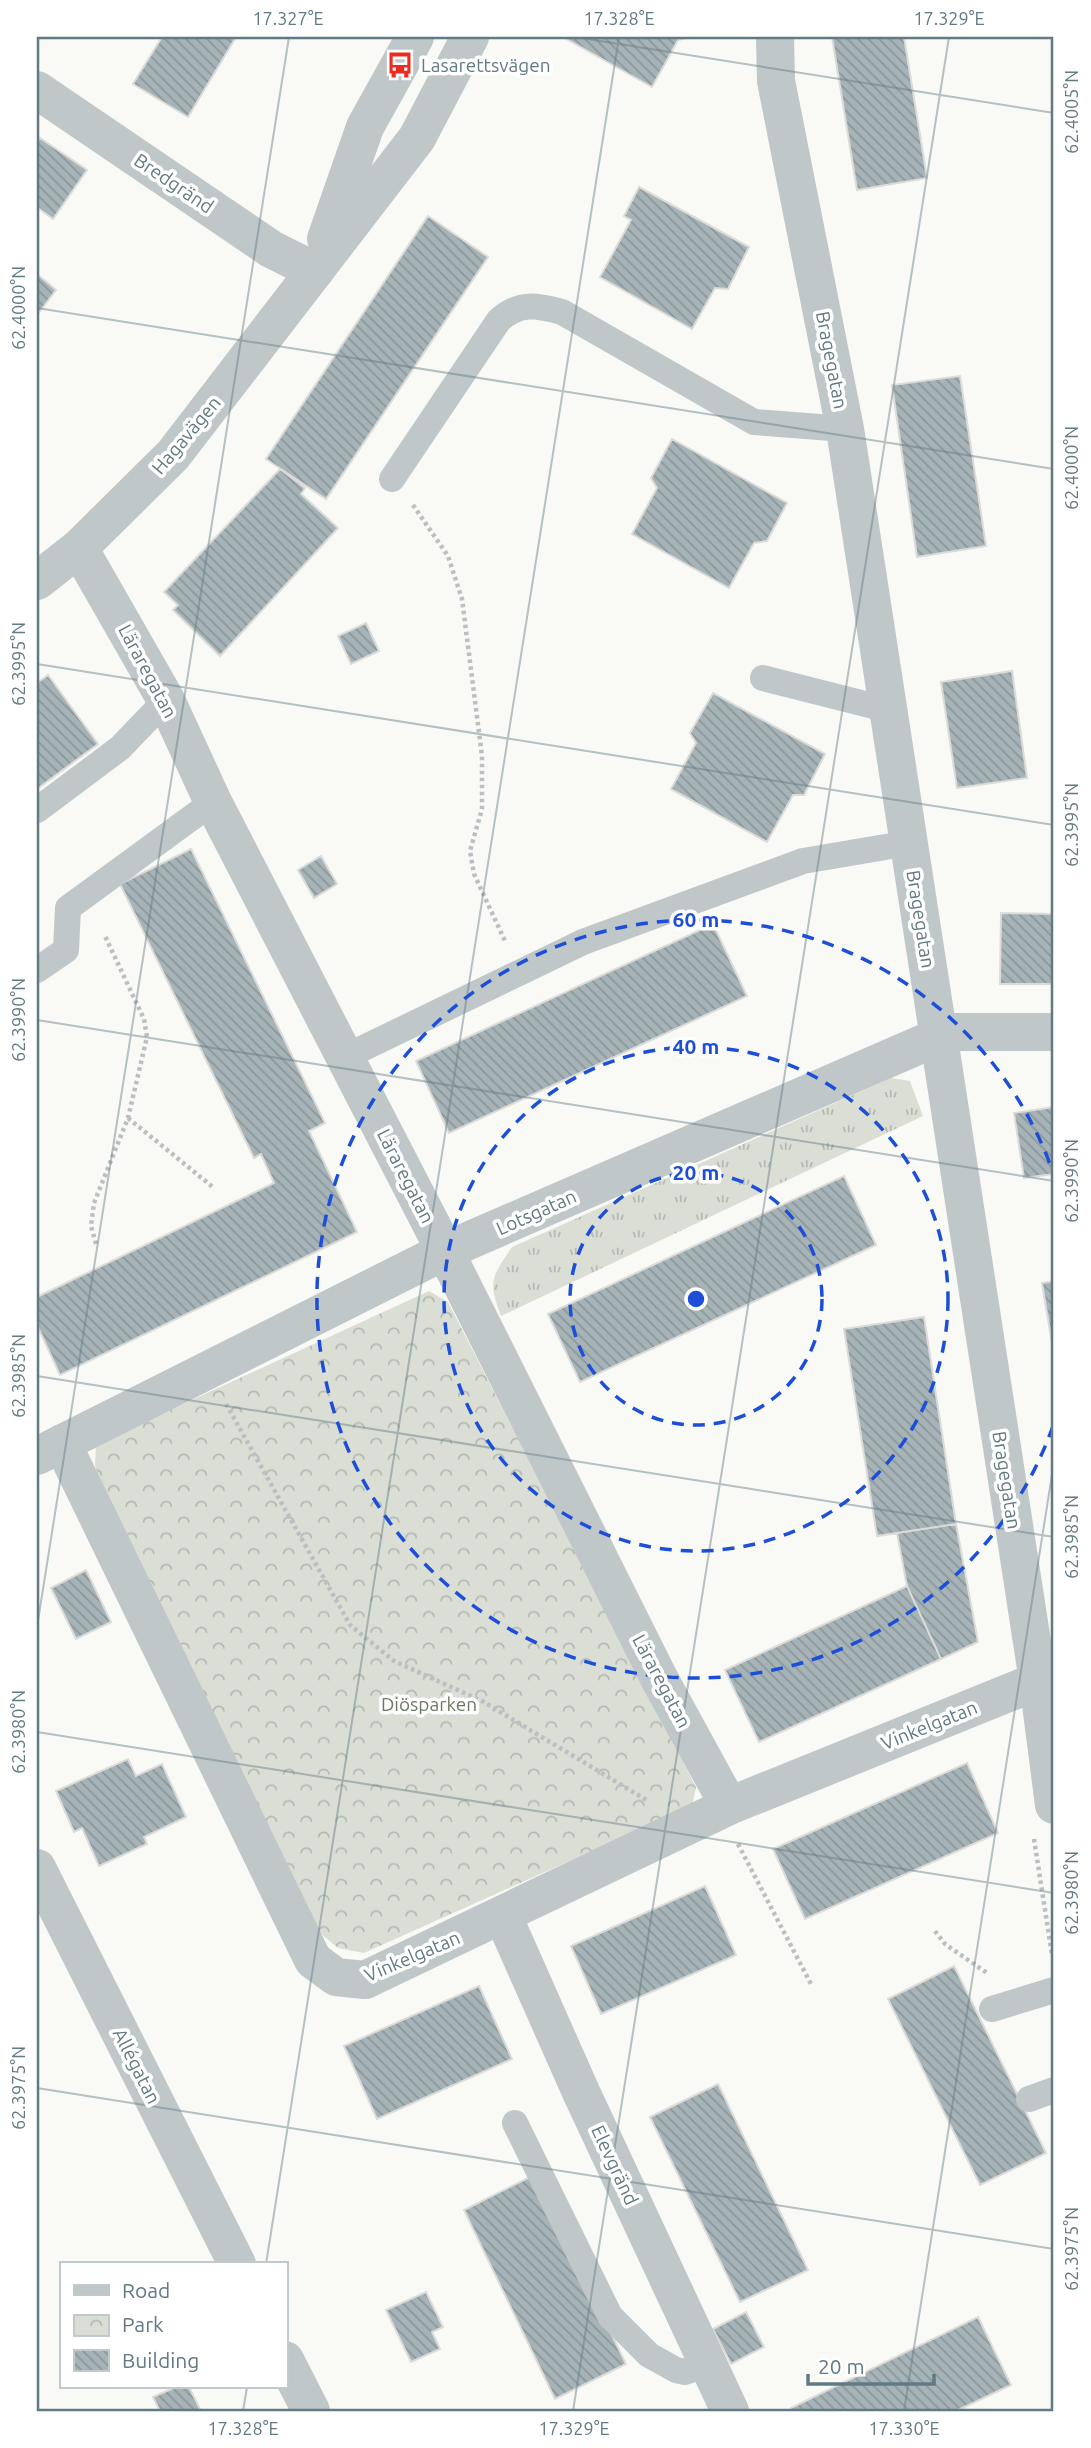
<svg xmlns="http://www.w3.org/2000/svg" width="1091" height="2448" font-family="Ubuntu,sans-serif">
  <style>
    .grass { fill: url(#grass-tufts) }
    .park { fill: url(#park-crowns) }
    .building { fill: url(#building-back-hatch); stroke: #dbdbd9; stroke-width: 2 }
    .lines { fill: none; stroke-linecap: round; stroke-linejoin: round }
    .path { stroke: #babfc1; stroke-width: 4.5; stroke-dasharray: 3.5 3.5; stroke-linecap: butt }
    .service { stroke: #bfc7c9; stroke-width: 26 }
    .minor { stroke: #bfc7c9; stroke-width: 38 }
    .tertiary { stroke: #bfc7c9; stroke-width: 38 }
    .ticks { fill: none; stroke: #627a83; stroke-width: 2; stroke-opacity: 0.45 }
    .ring { fill: none; stroke: #1d4ed8; stroke-width: 3.5; stroke-dasharray: 12 9 }
    .labels { text-anchor: middle; stroke-width: 7; stroke-linejoin: round; paint-order: stroke }
    .poi-label { font-size: 19px; fill: #627a83; stroke: #fff; text-anchor: start }
    .street-label { font-size: 19px; fill: #627a83; stroke: #fff }
    .park-label { font-size: 19px; fill: #6b7a62; stroke: #fff }
    .centre { fill: #1d4ed8; stroke: #fff; stroke-width: 3.5 }
    .ring-label { font-size: 21px; text-anchor: middle; font-weight: bold; fill: #1d4ed8; stroke: #fff; stroke-width: 7; stroke-linejoin: round; paint-order: stroke }
    .neatline { fill: none; stroke: #627a83; stroke-width: 2.5 }
    .ticks-label { font-size: 18px; text-anchor: middle; fill: #627a83 }
  </style>
  <defs>
    <pattern id="grass-tufts" width="24" height="20" patternUnits="userSpaceOnUse" patternTransform="scale(1.75)"><rect width="24" height="20" fill="#daded5"/><path d="M3 7l-1-3M5 7V3M7 7l1-3M15 17l-1-3M17 17v-4M19 17l1-3" fill="none" stroke="#b4b9b2"/></pattern>
    <pattern id="park-crowns" width="20" height="18" patternUnits="userSpaceOnUse" patternTransform="scale(1.75)"><rect width="20" height="18" fill="#daded5"/><path d="M2 6a3 3 0 1 1 6 0M12 15a3 3 0 1 1 6 0" fill="none" stroke="#b4b9b2"/></pattern>
    <pattern id="building-back-hatch" width="6" height="6" patternUnits="userSpaceOnUse" patternTransform="scale(1.75)"><rect width="6" height="6" fill="#a6b3b7"/><path d="M-1 5l2 2M0 0l6 6M5-1l2 2" fill="none" stroke="#8b979a"/></pattern>
  </defs>
  <rect width="100%" height="100%" fill="#f9f9f6"/>
  <!-- grass -->
  <path class="grass" d="M891,1078L910,1081L923,1116L501,1316C488,1281 491,1278 512,1247Z"/>
  <!-- park -->
  <path class="park" d="M429,1291L448,1302L696,1787L692,1806L364,1953L338,1948L314,1928L108,1506L95,1466L96,1444Z"/>
  <!-- building -->
  <path class="building" d="M162,37H236L188,117L133,84Z
    M563,37H691L678,40L652,87Z
    M832,37H904L927,178L857,190Z
    M40,138L87,170L53,219L37,207V143Z
    M639,187L749,247L728,289L715,288L692,329L600,277L631,220L624,216Z
    M428,216L488,257L326,499L266,459Z
    M37,274L56,290L37,315Z
    M960,376L986,546L917,557L892,385Z
    M672,439L787,503L767,541L754,543L729,588L632,534L657,488L651,478Z
    M280,469L305,488L301,494L338,528L220,656L173,610L178,605L164,592Z
    M366,623L379,651L351,664L338,636Z
    M1012,671L1027,778L957,788L941,682Z
    M48,675L98,744L37,789V683Z
    M713,693L825,754L804,795H793L767,842L671,789L696,743L690,733Z
    M191,849L325,1123L309,1131L357,1232L60,1375L37,1325V1297L274,1183L261,1154L254,1158L120,884Z
    M321,856L337,884L314,898L298,870Z
    M1001,913L1054,914V984H1000Z
    M713,924L747,996L449,1133L416,1061Z
    M1054,1107V1174L1024,1178L1014,1113Z
    M844,1176L876,1245L580,1382L548,1314Z
    M1054,1281V1349H1053L1042,1283Z
    M924,1317L956,1524L877,1536L844,1329Z
    M956,1524L978,1642L941,1659L907,1586L897,1533Z
    M86,1570L111,1622L76,1639L51,1588Z
    M907,1586L941,1659L759,1742L725,1670Z
    M128,1759L136,1776L162,1764L186,1817L144,1837L147,1844L99,1866L82,1828L74,1832L56,1791Z
    M967,1763L998,1833L805,1919L773,1849Z
    M705,1886L736,1955L601,2014L571,1946Z
    M954,1966L1046,2153L980,2185L888,1999Z
    M479,1986L512,2059L377,2119L344,2046Z
    M718,2084L808,2270L740,2302L650,2117Z
    M534,2175L626,2364L555,2399L464,2210Z
    M426,2292L443,2327L432,2332L440,2349L411,2362L386,2310Z
    M746,2312L764,2347L731,2364L713,2329Z
    M978,2317L1011,2385L956,2411H792L791,2408Z
    M176,2387H189L201,2411H160L153,2397Z"/>
  <g class="lines">
    <!-- path -->
    <path class="path" d="M413,505L448,556L462,599L482,756V809L470,851L474,874L505,941
      M128,1118L214,1188
      M96,1244L91,1226L94,1203L128,1118L147,1037L144,1019L104,934
      M226,1404L350,1625L394,1661L482,1701L648,1801
      M1034,1839L1052,1955
      M738,1844L812,1986
      M935,1931L945,1944L987,1973"/>
    <!-- service -->
    <path class="service" d="M392,479L499,320C520,302 536,305 562,312L754,422L845,429
      M763,678L889,710
      M37,810L120,748L166,700
      M37,970L66,950L68,908L213,802
      M345,1057L583,942L803,861L909,843
      M992,2009L1054,1990
      M1029,2099L1054,2090
      M515,2123L610,2316L649,2355L676,2370L685,2372L708,2364"/>
    <!-- minor -->
    <path class="minor" d="M775,37L776,81L845,429L1038,1681L1054,1805
      M37,90L271,249L315,271
      M79,548L166,700L213,802L445,1251L660,1680L729,1806
      M62,1443L313,1960L336,1977L365,1980L729,1806L1038,1681
      M37,1456L445,1251L938,1037L953,1032H1054
      M37,1868L237,2264
      M503,1916L581,2092L730,2411
      M285,2360L311,2411"/>
    <!-- tertiary -->
    <path class="tertiary" d="M326,239L365,127L415,37
      M37,581L79,548L173,455L417,138L470,37"/>
  </g>
  <!-- ticks -->
  <path class="ticks" d="M575,37L1054,113M37,308L1054,469M37,664L1054,825M37,1020L1054,1181M37,1376L1054,1537M37,1627L289,37M37,1732L1054,1893M37,2088L1054,2249M266,2264L619,37M243,2411L247,2387M573,2411L949,37M904,2411L1054,1462"/>
  <!-- distance rings -->
  <g class="ring">
    <circle cx="696" cy="1299" r="126"/>
    <circle cx="696" cy="1299" r="252"/>
    <path d="M1053 1426A379 379 0 1 1 1053 1172"/>
  </g>
  <!-- icons -->
  <defs>
    <g id="bus-bare" transform="scale(2.1)"><path d="M-5-6H5V4H4V6H2V4H-2V6H-4V4H-5ZM-3.5-4V0h7V-4ZM-3.5 1.2v1.5H-2V1.2ZM2 1.2v1.5H3.5V1.2Z" fill="#ee2b21" stroke="#fff" stroke-width="2.5" paint-order="stroke"/></g>
  </defs>
  <g fill-rule="evenodd">
    <use href="#bus-bare" x="400" y="65"/>
  </g>
  <g class="labels">
    <!-- poi labels -->
    <g class="poi-label">
      <text x="421" y="72">Lasarettsvägen</text>
    </g>
    <!-- street labels -->
    <g class="street-label">
      <text transform="translate(174 183) rotate(34)" y="7">Bredgränd</text>
      <text transform="translate(832 360) rotate(79)" y="7">Bragegatan</text>
      <text transform="translate(186 435) rotate(-50)" y="7">Hagavägen</text>
      <text transform="translate(148 671) rotate(62)" y="7">Läraregatan</text>
      <text transform="translate(921 919) rotate(81)" y="7">Bragegatan</text>
      <text transform="translate(406 1176) rotate(63)" y="7">Läraregatan</text>
      <text transform="translate(536 1212) rotate(-24)" y="7">Lotsgatan</text>
      <text transform="translate(1007 1480) rotate(81)" y="7">Bragegatan</text>
      <text transform="translate(662 1681) rotate(62)" y="7">Läraregatan</text>
      <text transform="translate(929 1725) rotate(-22)" y="7">Vinkelgatan</text>
      <text transform="translate(412 1956) rotate(-23)" y="7">Vinkelgatan</text>
      <text transform="translate(137 2066) rotate(63)" y="7">Allégatan</text>
      <text transform="translate(615 2165) rotate(65)" y="7">Elevgränd</text>
    </g>
    <!-- park labels -->
    <g class="park-label">
      <text x="429" y="1711">Diösparken</text>
    </g>
  </g>
  <circle cx="696" cy="1299" r="10" class="centre"/>
  <g class="ring-label">
    <text x="696" y="927">60 m</text>
    <text x="696" y="1054">40 m</text>
    <text x="696" y="1180">20 m</text>
  </g>
  <!-- border -->
  <rect width="1091" height="2448" fill="none" stroke="#ffffff" stroke-width="77"/>
  <!-- legend -->
  <rect x="60" y="2262" width="228" height="126" fill="#ffffff" stroke="#c0cacd" stroke-width="2"/>
  <rect x="74" y="2285" width="35" height="10" fill="#bfc7c9" stroke="#c0cacd" stroke-width="2"/>
  <text x="122" y="2298" font-size="21" fill="#627a83">Road</text>
  <rect x="74" y="2315" width="35" height="21" fill="url(#park-crowns)" stroke="#c0cacd" stroke-width="2"/>
  <text x="122" y="2332" font-size="21" fill="#627a83">Park</text>
  <rect x="74" y="2350" width="35" height="21" fill="url(#building-back-hatch)" stroke="#c0cacd" stroke-width="2"/>
  <text x="122" y="2368" font-size="21" fill="#627a83">Building</text>
  <!-- scale -->
  <path d="M808 2374v10h126v-10" fill="none" stroke="#627a83" stroke-width="3.5"/>
  <text x="818" y="2374" font-size="21" fill="#627a83" stroke="#ffffff" stroke-width="5" paint-order="stroke">20 m</text>
  <rect x="38" y="38" width="1014" height="2372" class="neatline"/>
  <g class="ticks-label">
    <text x="288" y="25">17.327°E</text>
    <text x="619" y="25">17.328°E</text>
    <text x="949" y="25">17.329°E</text>
    <text transform="translate(1072 112) rotate(-90)" y="6">62.4005°N</text>
    <text transform="translate(19 308) rotate(-90)" y="6">62.4000°N</text>
    <text transform="translate(1072 468) rotate(-90)" y="6">62.4000°N</text>
    <text transform="translate(19 664) rotate(-90)" y="6">62.3995°N</text>
    <text transform="translate(1072 825) rotate(-90)" y="6">62.3995°N</text>
    <text transform="translate(19 1020) rotate(-90)" y="6">62.3990°N</text>
    <text transform="translate(1072 1181) rotate(-90)" y="6">62.3990°N</text>
    <text transform="translate(19 1376) rotate(-90)" y="6">62.3985°N</text>
    <text transform="translate(1072 1537) rotate(-90)" y="6">62.3985°N</text>
    <text transform="translate(19 1732) rotate(-90)" y="6">62.3980°N</text>
    <text transform="translate(1072 1893) rotate(-90)" y="6">62.3980°N</text>
    <text transform="translate(19 2088) rotate(-90)" y="6">62.3975°N</text>
    <text transform="translate(1072 2249) rotate(-90)" y="6">62.3975°N</text>
    <text x="243" y="2435">17.328°E</text>
    <text x="574" y="2435">17.329°E</text>
    <text x="904" y="2435">17.330°E</text>
  </g>
</svg>
